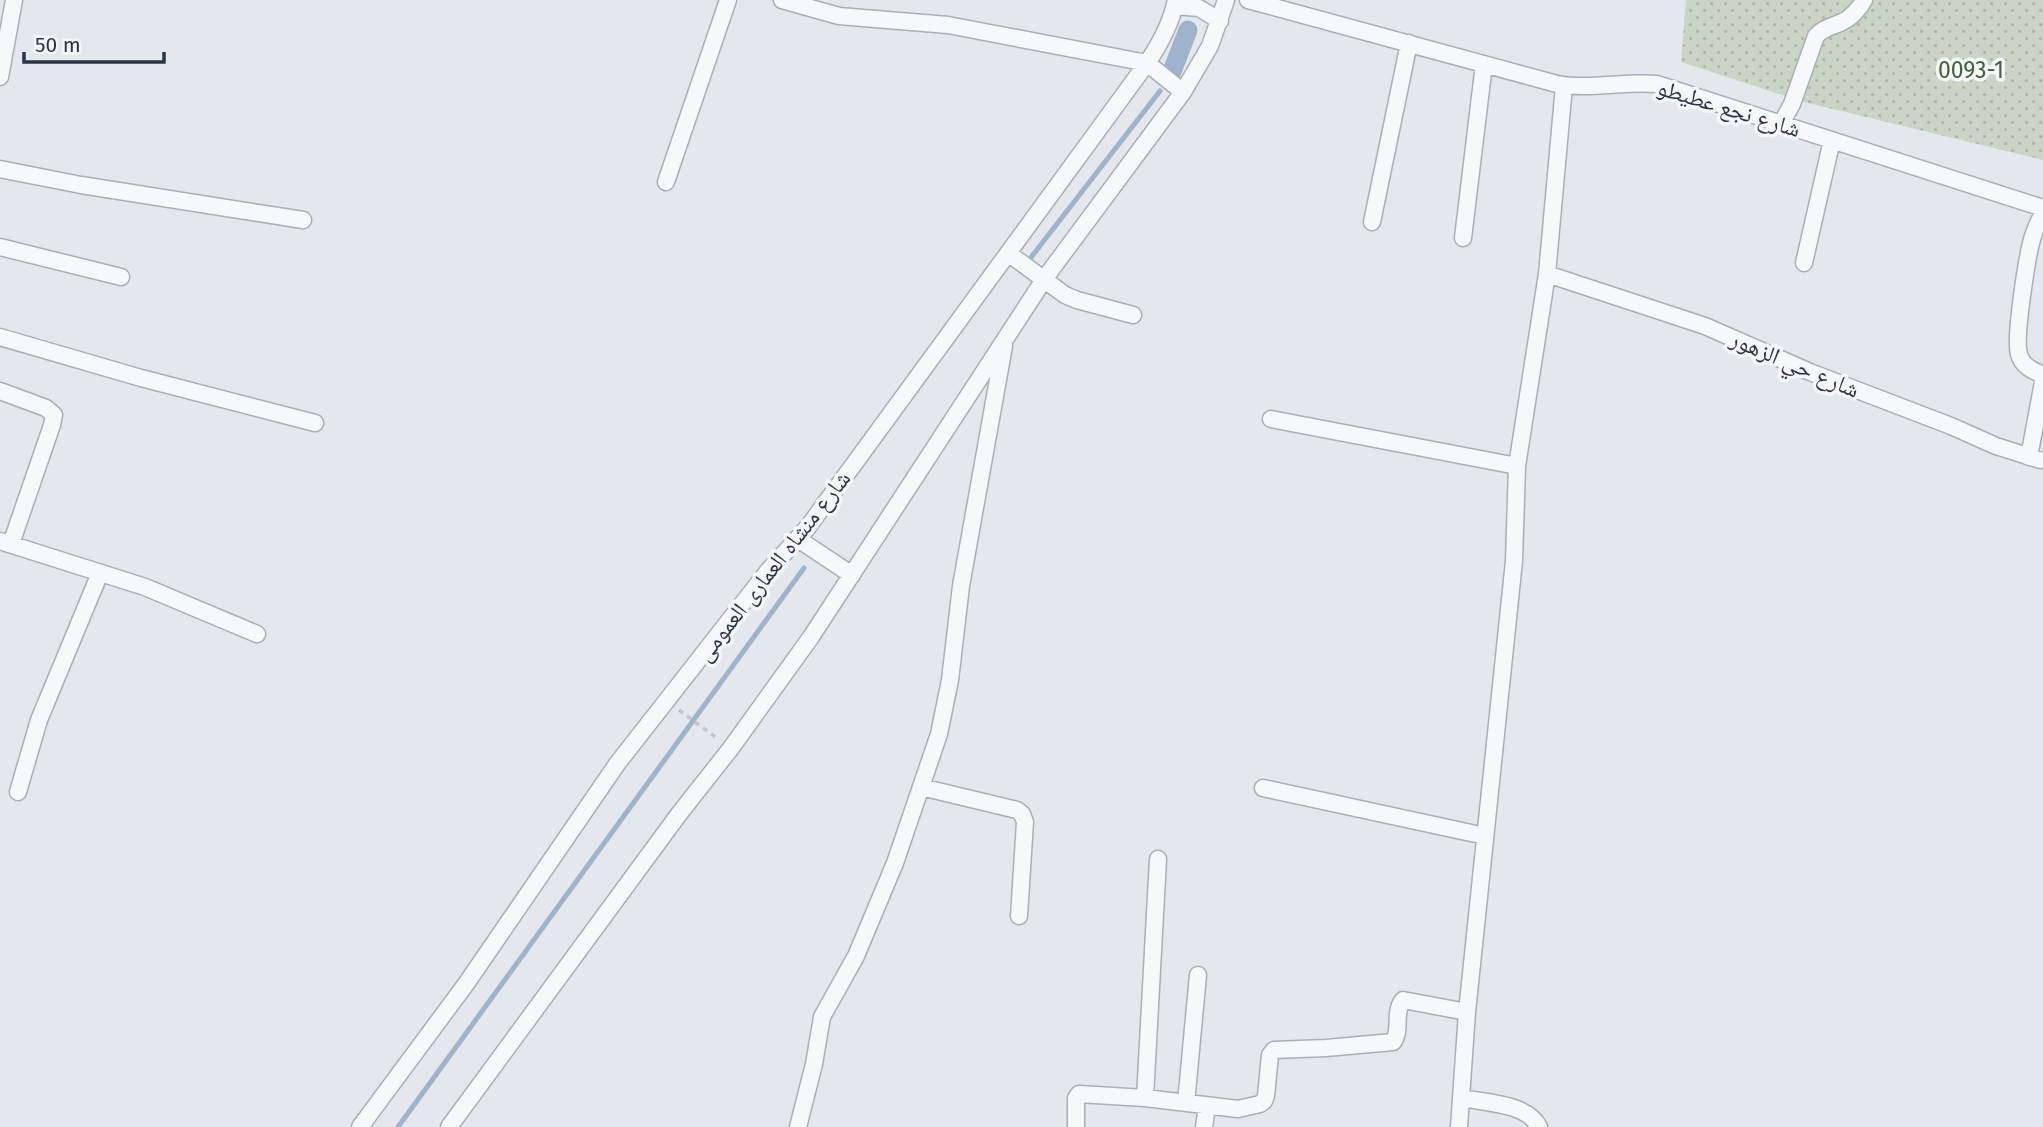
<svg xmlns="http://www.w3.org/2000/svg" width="2043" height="1127" font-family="'Fira Sans','Noto Naskh Arabic',sans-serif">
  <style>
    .park { fill: url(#park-dots) }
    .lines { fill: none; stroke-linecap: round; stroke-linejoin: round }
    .stream { stroke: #9fb4cc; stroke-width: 5 }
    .canal { stroke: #9fb4cc; stroke-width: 19 }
    .minor-casing { stroke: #a9aeb7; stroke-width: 19 }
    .path { stroke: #c2c5cb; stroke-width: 3.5; stroke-dasharray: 5 5; stroke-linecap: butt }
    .minor { stroke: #f7f8fa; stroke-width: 16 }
    .labels { text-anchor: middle; stroke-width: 7; stroke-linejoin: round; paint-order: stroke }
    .park-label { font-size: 23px; fill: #3f6138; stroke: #f4f6f9 }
    .street-label { font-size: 23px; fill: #2b3445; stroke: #f4f6f9 }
  </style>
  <defs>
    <pattern id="park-dots" width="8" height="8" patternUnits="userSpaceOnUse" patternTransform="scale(1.75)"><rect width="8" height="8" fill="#c9d6c5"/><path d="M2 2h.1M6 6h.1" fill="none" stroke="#adb8ab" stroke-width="1.8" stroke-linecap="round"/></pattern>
  </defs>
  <rect width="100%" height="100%" fill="#e4e7ec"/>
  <!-- park -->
  <path class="park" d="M1686,0H2043V160L1804,102L1681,62Z"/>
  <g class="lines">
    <!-- stream -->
    <path class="stream" d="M1029,260L1160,91
      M398,1127L804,568"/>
    <!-- canal -->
    <path class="canal" d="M1171,74L1188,30"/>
    <!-- minor casing -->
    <g class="minor-casing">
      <path id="minor" d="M782,0L839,16L948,25L1147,63L1183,92
        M1248,0L1557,84C1589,90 1624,81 1657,84L2043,208
        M1175,6L1199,8L1220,21
        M0,77L14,0
        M1781,124L1792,104L1816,36C1824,27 1832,27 1842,22C1851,18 1860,8 1864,0
        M0,169L81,185L303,220
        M666,182L728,0
        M2043,214C2038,222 2035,230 2032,239C2027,258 2014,338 2019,354C2022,366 2033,371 2043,375
        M1372,222L1409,43
        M1463,238L1484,64
        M0,247L121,277
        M1008,253L1065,295L1077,300L1133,315
        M1804,263L1832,140
        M1547,274L1705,326L1810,372L1951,426L1996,446L2040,460
        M0,337L141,378L315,423
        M0,391L46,408L54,415L52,425L11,544
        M1271,419L1517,466
        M2029,457L2043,382
        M798,539L852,575
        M0,541L145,587L257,634
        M921,787L1017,810L1022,814L1025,822L1019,916
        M1263,788L1485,836
        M18,792L39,720L100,573
        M1145,1098L1158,859
        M1462,1098C1486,1103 1527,1103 1539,1127
        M1186,1103L1198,975
        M360,1127L466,984L617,764L768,571L808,527L1147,63C1160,44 1171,24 1176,0
        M449,1127L679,814L731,748L811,637L1045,278L1183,92L1210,46L1226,0
        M798,1127L814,1064L822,1017L856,956L895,863L939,734L950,680L961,586L1004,346
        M1076,1127V1098L1079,1094L1145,1098L1238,1109L1260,1104L1264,1101L1266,1096L1270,1055L1274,1050L1326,1048L1393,1042C1402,1030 1393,1012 1403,1000L1467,1012
        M1204,1127L1207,1107
        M1459,1127L1467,1012L1514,561L1517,466L1547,274L1564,86"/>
    </g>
    <!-- path -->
    <path class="path" d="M679,710L718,739"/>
    <!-- minor -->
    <use href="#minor" class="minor"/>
  </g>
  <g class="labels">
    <!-- park labels -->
    <g class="park-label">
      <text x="1971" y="78">0093-1</text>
    </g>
    <!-- street labels -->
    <g class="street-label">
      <text transform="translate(1729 108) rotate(17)" y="8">شارع نجع عطيطو</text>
      <text transform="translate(1795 364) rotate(23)" y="8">شارع حي الزهور</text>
      <text transform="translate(773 566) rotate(-52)" y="8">شارع منشاه العمارى العمومى</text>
    </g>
  </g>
  <!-- scale -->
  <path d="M24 52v10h140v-10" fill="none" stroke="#2b3445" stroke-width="3.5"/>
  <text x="35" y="52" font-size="21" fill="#2b3445" stroke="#f4f6f9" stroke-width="5" paint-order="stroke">50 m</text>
</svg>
